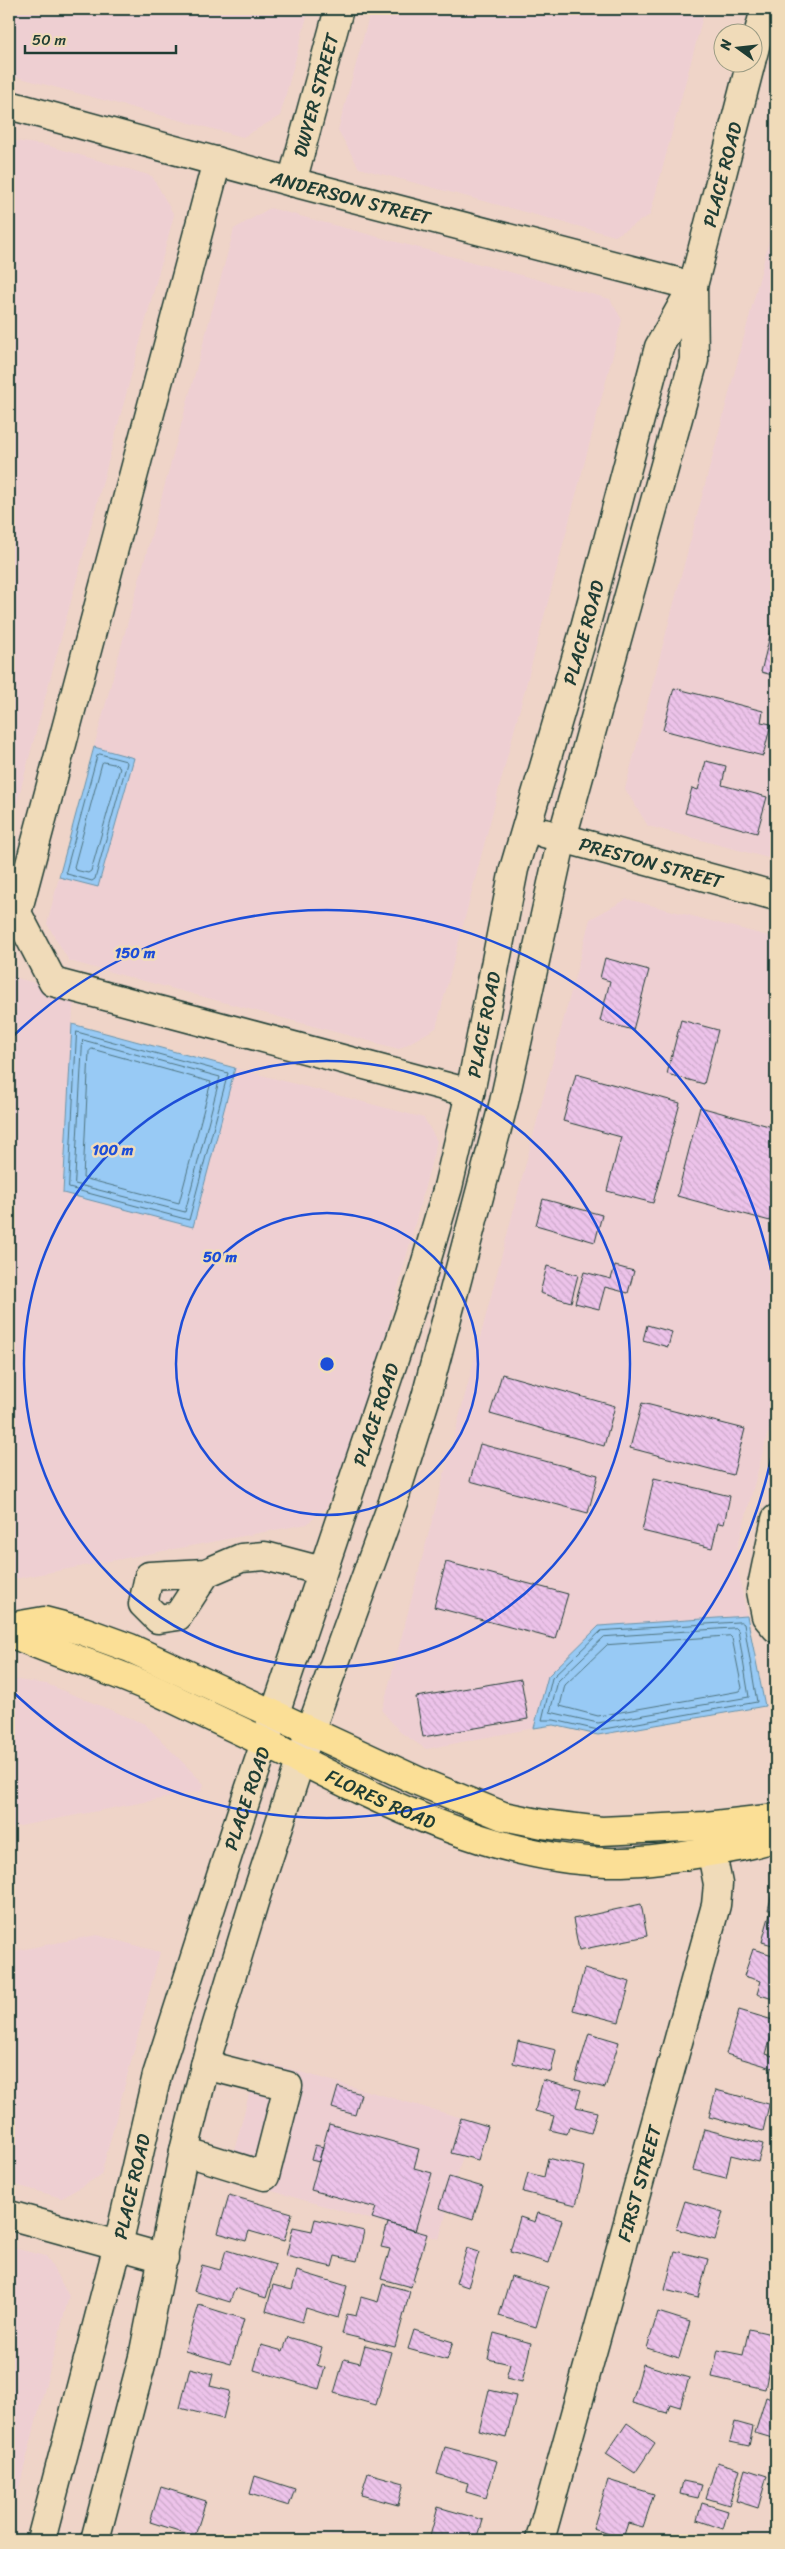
<svg xmlns="http://www.w3.org/2000/svg" width="785" height="2549" font-family="Sriracha,sans-serif">
  <style>
    .built { fill: #eecfd2 }
    .water { fill: #98caf5; stroke: #6892a8 }
    .lines { fill: none; stroke-linecap: round; stroke-linejoin: round }
    .shore { stroke: #4f7581; stroke-width: 1 }
    .building { fill: url(#building-back-hatch); stroke: #1f3d34 }
    .minor-casing { stroke: #1f3d34; stroke-width: 31 }
    .major-casing { stroke: #1f3d34; stroke-width: 31 }
    .minor { stroke: #f0dbb9; stroke-width: 28 }
    .major { stroke: #fbdf96; stroke-width: 28 }
    .ring { fill: none; stroke: #1d4ed8; stroke-width: 2.5 }
    .labels { text-anchor: middle; stroke-width: 5; stroke-linejoin: round; paint-order: stroke }
    .street-label { font-size: 19px; fill: #1f3d34; stroke: #f0dbb9 }
    .centre { fill: #1d4ed8; stroke: #f0dbb9; stroke-width: 2.5 }
    .ring-label { font-size: 15px; text-anchor: middle; font-weight: bold; fill: #1d4ed8; stroke: #f0dbb9; stroke-width: 5; stroke-linejoin: round; paint-order: stroke }
  </style>
  <defs>
    <pattern id="building-back-hatch" width="6" height="6" patternUnits="userSpaceOnUse" patternTransform="scale(1.25)"><rect width="6" height="6" fill="#edc3ea"/><path d="M-1 5l2 2M0 0l6 6M5-1l2 2" fill="none" stroke="#cba8c9"/></pattern>
  </defs>
  <rect width="100%" height="100%" fill="#efd4c8"/>
  <filter id="ink" filterUnits="userSpaceOnUse"><feTurbulence type="fractalNoise" baseFrequency=".02" numOctaves="2"/><feDisplacementMap in="SourceGraphic" scale="10" xChannelSelector="R" yChannelSelector="G"/><feConvolveMatrix kernelMatrix="1 2 1 2 8 2 1 2 1" color-interpolation-filters="sRGB"/></filter>
  <g filter="url(#ink)">
    <!-- built -->
    <path class="built" d="M9,9H309L280,116L243,137L9,75Z
      M371,9H705L650,215L615,236L359,168L338,130Z
      M9,140L49,146L152,176L174,215L9,833Z
      M270,208L610,299L622,320L436,1028L399,1049L69,961L47,924L59,877L98,887L134,758L94,747L234,229Z
      M776,215V860L648,826L625,789Z
      M627,899L776,938V1403L735,1557L747,1616L599,1626L548,1676L534,1728L426,1749L400,1732L382,1711L590,919Z
      M9,976L74,993L63,1192L193,1227L235,1068L424,1118L437,1141L375,1375L327,1507L307,1524L9,1580Z
      M9,1679L47,1684L145,1724L204,1784L202,1791L9,1828Z
      M97,1935L160,1952L101,2175L62,2198L9,2183V1952Z
      M258,2060L473,2121L439,2239L227,2178Z
      M9,2247L46,2256L69,2296L9,2525Z"/>
    <!-- water -->
    <path class="water" d="M94,747L134,758L98,887L59,877Z
      M72,1024L235,1068L193,1227L63,1193Z
      M747,1616L765,1706L598,1735L553,1725L534,1728L548,1676L599,1626Z"/>
    <g class="lines">
      <!-- shore -->
      <path class="shore" d="M100,754L126,761L127,763L95,879L92,881L67,874L66,871L97,756Z
        M104,762L118,765L120,768L91,871L88,873L75,870L74,867L102,763Z
        M77,1032L228,1073L189,1220L69,1188Z
        M83,1040L220,1077L185,1212L75,1184Z
        M92,1049L211,1082L179,1203L83,1178L89,1052Z
        M741,1622L744,1624L757,1702L598,1730L554,1720H542L552,1678L601,1631Z
        M736,1628L738,1630L749,1697L598,1723L550,1712L558,1681L604,1637Z
        M730,1636L732,1638L742,1688L740,1691L598,1716L560,1706L565,1685L607,1645Z"/>
    </g>
    <!-- building -->
    <path class="building" d="M776,611V676L761,672Z
      M674,688L763,711L761,722L771,724L763,756L663,730Z
      M706,761L726,766L722,785L767,797L757,833L685,813L692,788L698,790Z
      M605,958L649,970L633,1030L600,1021L610,981L600,978Z
      M681,1020L718,1030L704,1084L667,1074Z
      M576,1074L680,1103L653,1203L607,1191L621,1137L563,1121Z
      M700,1107L776,1128V1206L774,1205L770,1221L677,1196Z
      M543,1199L602,1215L595,1242L536,1225Z
      M547,1266L578,1275L571,1302L540,1293Z
      M615,1266L634,1271L628,1293L605,1287L599,1309L575,1303L584,1272L611,1279Z
      M647,1325L672,1332L668,1347L643,1340Z
      M502,1374L615,1406L604,1446L490,1414Z
      M642,1403L745,1429L733,1475L630,1448Z
      M480,1444L598,1475L588,1513L470,1481Z
      M654,1478L730,1496L724,1524L718,1523L712,1548L642,1531Z
      M446,1562L568,1594L555,1639L434,1607Z
      M521,1679L528,1719L423,1737L416,1697Z
      M772,1894L776,1895V1946L762,1942L771,1910H768Z
      M641,1904L647,1936L579,1950L573,1919Z
      M753,1949L776,1956V2000L757,1994L761,1981L744,1976Z
      M584,1969L630,1982L619,2022L573,2010Z
      M739,2010L776,2021L766,2054L776,2057V2069L726,2054Z
      M589,2033L619,2042L605,2088L575,2080Z
      M518,2041L556,2050L551,2072L513,2063Z
      M543,2080L581,2090L576,2107L597,2112L591,2133L569,2127L567,2134L550,2130L554,2116L535,2111Z
      M338,2087L361,2094L355,2115L332,2108Z
      M716,2090L776,2106V2107L769,2105L763,2131L709,2117Z
      M461,2118L488,2126L478,2160L451,2153Z
      M329,2124L419,2149L414,2168L432,2173L415,2231L372,2218L376,2208L311,2190Z
      M704,2129L763,2144L758,2162L731,2155L726,2178L693,2170Z
      M315,2145L323,2147L319,2162L311,2160Z
      M548,2158L585,2167L576,2205L523,2192L528,2173L544,2177Z
      M449,2177L483,2187L473,2219L439,2208Z
      M229,2195L292,2213L284,2241L249,2231L246,2241L218,2233Z
      M685,2201L723,2212L715,2240L676,2229Z
      M538,2213L562,2220L549,2263L510,2252L520,2217L535,2222Z
      M315,2219L364,2231L357,2261L335,2256L332,2267L286,2256L293,2227L312,2231Z
      M776,2220V2247L770,2245Z
      M388,2223L427,2234L411,2287L381,2279L390,2249L381,2247Z
      M467,2248L479,2252L468,2287L456,2283Z
      M226,2250L276,2265L266,2298L235,2288L230,2302L194,2291L202,2265L220,2270Z
      M675,2251L708,2259L698,2298L665,2290Z
      M297,2271L347,2286L338,2318L306,2308L302,2322L266,2311L273,2285L292,2290Z
      M511,2276L548,2287L536,2327L499,2316Z
      M383,2284L410,2291L395,2347L342,2334L347,2314L356,2316L361,2297L378,2302Z
      M199,2305L244,2319L231,2364L185,2351Z
      M658,2312L690,2322L679,2358L647,2348Z
      M749,2329L776,2335L765,2389L712,2377L718,2350L743,2355Z
      M414,2330L453,2342L447,2360L408,2349Z
      M494,2333L531,2343L522,2382L506,2378L510,2364L488,2359Z
      M288,2337L322,2347L317,2365L325,2368L319,2389L254,2370L261,2345L283,2351Z
      M365,2345L391,2352L376,2405L334,2393L344,2359L360,2363Z
      M643,2364L689,2378L680,2407L670,2404L667,2413L632,2403Z
      M190,2368L213,2374L210,2386L230,2391L223,2419L180,2408Z
      M489,2390L516,2396L506,2438L479,2431Z
      M766,2397L776,2401V2439L755,2433Z
      M735,2422L753,2427L749,2446L730,2442Z
      M627,2423L655,2443L635,2473L606,2454Z
      M445,2447L497,2461L486,2498L466,2492L468,2483L437,2474Z
      M717,2462L740,2469L729,2505L706,2498Z
      M745,2469L767,2476L758,2508L736,2501Z
      M368,2473L404,2483L398,2505L361,2495Z
      M255,2476L295,2489L289,2506L250,2494Z
      M608,2480L654,2494L643,2527L628,2523L623,2538L593,2529Z
      M683,2481L702,2485L698,2498L680,2494Z
      M161,2487L206,2501L195,2536L150,2522Z
      M702,2503L728,2511L723,2529L697,2520Z
      M438,2507L483,2520L477,2540H429Z"/>
    <g class="lines">
      <!-- minor casing -->
      <g class="minor-casing">
        <g id="minor">
          <path d="M752,58L765,9"/>
          <path id="s1" d="M9,105L292,182L693,286"/>
          <path d="M217,161L17,913L53,982L470,1093"/>
          <path id="s2" d="M292,182L339,9"/>
          <path id="s3" d="M544,833L776,896"/>
          <path d="M776,1519L761,1591L766,1616L776,1628"/>
          <path d="M206,1573L178,1616L158,1619L143,1604L149,1576L206,1573L241,1558L265,1556L322,1571"/>
          <path d="M184,2151L265,2176L288,2086L205,2065"/>
          <path d="M9,2215L164,2258"/>
          <path id="s4" d="M41,2540L118,2245L157,2075L240,1817L420,1282L448,1187L470,1093L514,869L583,635L659,347L692,288"/>
          <path id="s5" d="M95,2540L143,2357L184,2151L208,2054L254,1902L310,1731L393,1502L426,1397L504,1102L562,838L694,360L693,286L751,62"/>
          <path id="s6" d="M540,2540L716,1905L718,1884L707,1829"/>
        </g>
      </g>
      <!-- major casing -->
      <g class="major-casing">
        <g id="major">
          <path d="M9,1627L44,1621L83,1631L130,1648L420,1782L503,1816L543,1824L601,1831L706,1826L776,1818"/>
          <path id="s7" d="M9,1632C57,1655 109,1668 157,1691C194,1709 231,1726 268,1744C373,1797 486,1858 606,1862C637,1863 666,1859 696,1854C722,1850 751,1846 776,1837"/>
        </g>
      </g>
      <!-- minor -->
      <use href="#minor" class="minor"/>
      <!-- major -->
      <use href="#major" class="major"/>
    </g>
  </g>
  <!-- distance rings -->
  <g class="ring">
    <circle cx="327" cy="1364" r="151"/>
    <circle cx="327" cy="1364" r="303"/>
    <path d="M776 1431A454 454 0 0 1 9 1688M9 1040A454 454 0 0 1 776 1297"/>
  </g>
  <g class="labels">
    <!-- street labels -->
    <g class="street-label">
      <text dy="7" stroke="none"><textPath href="#s2" startOffset="90">DWYER STREET</textPath></text>
      <text dy="7" stroke="none"><textPath href="#s5" startOffset="2452">PLACE ROAD</textPath></text>
      <text dy="7" stroke="none"><textPath href="#s1" startOffset="354">ANDERSON STREET</textPath></text>
      <text dy="7" stroke="none"><textPath href="#s4" startOffset="1985">PLACE ROAD</textPath></text>
      <text dy="7" stroke="none"><textPath href="#s3" startOffset="111">PRESTON STREET</textPath></text>
      <text dy="7" stroke="none"><textPath href="#s4" startOffset="1580">PLACE ROAD</textPath></text>
      <text dy="7" stroke="none"><textPath href="#s4" startOffset="1175">PLACE ROAD</textPath></text>
      <text dy="7" stroke="none"><textPath href="#s7" startOffset="408">FLORES ROAD</textPath></text>
      <text dy="7" stroke="none"><textPath href="#s4" startOffset="770">PLACE ROAD</textPath></text>
      <text dy="7" stroke="none"><textPath href="#s6" startOffset="370">FIRST STREET</textPath></text>
      <text dy="7" stroke="none"><textPath href="#s4" startOffset="365">PLACE ROAD</textPath></text>
    </g>
  </g>
  <circle cx="327" cy="1364" r="8" class="centre"/>
  <g class="ring-label">
    <text x="135" y="958">150 m</text>
    <text x="113" y="1155">100 m</text>
    <text x="220" y="1262">50 m</text>
  </g>
  <!-- margin -->
  <rect width="785" height="2549" fill="none" stroke="#f0dbb9" stroke-width="30"/>
  <rect x="15" y="15" width="755" height="2519" fill="none" stroke="#1f3d34" stroke-width="2" filter="url(#ink)"/>
  <!-- north arrow -->
  <g transform="translate(738 48) rotate(285)"><circle r="24" fill="#f0dbb9" stroke="#9c9c84"/>
  <path d="M0-4L9 19L0 12L-9 19Z" fill="#1f3d34"/>
  <text y="-8" font-size="14" font-weight="bold" text-anchor="middle" fill="#1f3d34">N</text>
  </g>
  <!-- scale -->
  <path d="M25 45v8h151v-8" fill="none" stroke="#1f3d34" stroke-width="2.5"/>
  <text x="32" y="45" font-size="15" fill="#1f3d34" stroke="#f0dbb9" stroke-width="4" paint-order="stroke">50 m</text>
</svg>
